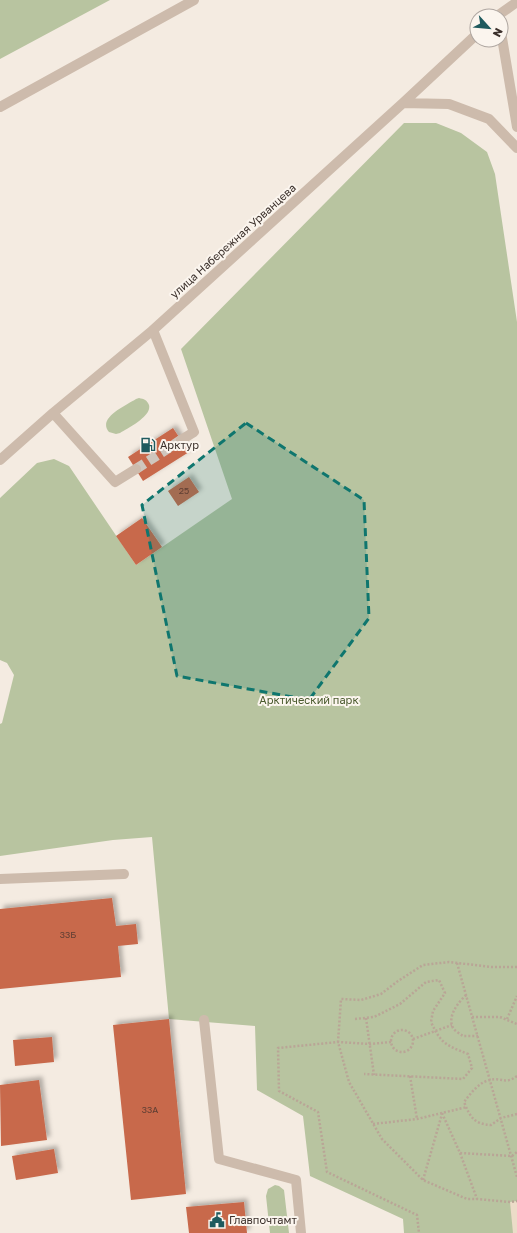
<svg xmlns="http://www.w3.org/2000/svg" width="517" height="1233" font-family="'Golos Text',sans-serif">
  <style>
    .green { fill: #b8c4a0 }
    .plaza { fill: #ecdcc8 }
    .building { fill: #c8694b; filter: url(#shadow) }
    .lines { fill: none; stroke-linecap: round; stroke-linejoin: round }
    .minor-tunnel { stroke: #cfc6bd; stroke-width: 10; stroke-dasharray: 10 5; stroke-linecap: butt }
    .path { stroke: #b9a596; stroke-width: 2.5; stroke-dasharray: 2 2; stroke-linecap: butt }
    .minor { stroke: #cdbbac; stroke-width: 10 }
    .marked { fill: #0f766e; fill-opacity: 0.2; stroke: #0f766e; stroke-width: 3; stroke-dasharray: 8 5; stroke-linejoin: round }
    .labels { text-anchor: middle; stroke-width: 4; stroke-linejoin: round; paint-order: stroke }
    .number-label { font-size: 9px; fill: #5e3e33 }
    .street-label { font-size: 11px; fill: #3b302b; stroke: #fbf5ee }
    .poi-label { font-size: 11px; fill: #3b302b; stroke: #fbf5ee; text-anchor: start }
    .park-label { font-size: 11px; fill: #4a5a2e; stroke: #fbf5ee }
  </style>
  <defs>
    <filter id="shadow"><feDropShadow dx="3.5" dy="-3.5" stdDeviation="2" flood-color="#0004"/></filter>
  </defs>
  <rect width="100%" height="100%" fill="#f4ebe1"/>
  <!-- green -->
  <path class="green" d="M0,0H110L0,59Z
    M404,123H436L461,133L487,152L495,174L517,322V1233H404L403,1219L310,1176L303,1116L257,1090L255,1026L169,1019L152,837L113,840L0,856V724L2,723L14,675L7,663L0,660V498L37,463L54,459L69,466L136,565L232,499L181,349Z
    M139,398C144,399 147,400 149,405C152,416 128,428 120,433L116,434L109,432C97,418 125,406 136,399Z
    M275,1185L279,1186L284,1190L289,1233H270L266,1196L268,1189Z"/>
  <!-- plaza -->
  <path class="plaza" d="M517,1201V1233H513L510,1202Z"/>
  <!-- building -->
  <path class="building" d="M173,428L189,452L143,481L128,457Z
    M189,477L199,492L178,506L168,491Z
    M142,518L162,547L136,565L116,536Z
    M112,898L116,926L136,924L138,944L118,946L121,977L0,989V909Z
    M169,1019L186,1194L131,1200L113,1025Z
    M52,1037L54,1062L15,1066L13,1040Z
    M39,1080L47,1140L1,1146L0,1085Z
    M54,1149L58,1173L16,1180L12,1156Z
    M244,1202L247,1233H189L186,1207Z"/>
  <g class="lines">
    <!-- minor-tunnel -->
    <path class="minor-tunnel" d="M136,469L181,440"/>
    <!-- path -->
    <path class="path" d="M457,963L517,1177
      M517,967H492L449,962L423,965L398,981L381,994L361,1000L341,999L338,1042L349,1082L382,1139L423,1180L467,1199H477L510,1202L517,1201
      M466,995C458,1003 447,1016 453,1028C455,1031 460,1034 463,1036H478
      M472,1017H500L517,1024
      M366,1018L374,1075
      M355,1019L374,1017L400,1004L426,982L439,980L445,993L433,1011L431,1022C441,1044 446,1045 468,1054L472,1068L463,1079L364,1074
      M507,1019L517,996
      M391 1041a11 11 0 1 1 22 0a11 11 0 1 1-22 0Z
      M413,1039L452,1025
      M391,1042L370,1044L338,1042L278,1048L279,1091L318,1112L327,1172L417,1215L419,1233
      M410,1076L417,1119
      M517,1076C505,1085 502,1077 490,1080C479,1082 471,1093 464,1102C470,1117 474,1124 491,1125L501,1118L517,1114
      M442,1113L460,1153L512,1156L517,1152
      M373,1124L417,1119L467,1107
      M460,1153L477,1199
      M423,1180L442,1114"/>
    <!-- minor -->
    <path class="minor" d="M497,16L517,2
      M501,32L517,127
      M403,103L449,104L489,119L517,148
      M0,107L194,0
      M153,330L194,432L181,440
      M53,413L115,482L136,469
      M0,460L53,413L153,330L403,103L477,34
      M0,879L124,874
      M204,1020L219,1159L296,1180L301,1233"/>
  </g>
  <!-- marked area -->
  <path class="marked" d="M246,423L364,500L369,618L309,700L177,676L142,505Z"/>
  <!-- icons -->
  <defs>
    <g id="fuel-bare" transform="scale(1.2)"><path d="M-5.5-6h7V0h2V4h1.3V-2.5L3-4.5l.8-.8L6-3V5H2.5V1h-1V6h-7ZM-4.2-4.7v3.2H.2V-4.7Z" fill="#1f5a5e" stroke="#fbf5ee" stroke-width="2.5" paint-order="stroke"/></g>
    <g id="civic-bare" transform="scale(1.2)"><path d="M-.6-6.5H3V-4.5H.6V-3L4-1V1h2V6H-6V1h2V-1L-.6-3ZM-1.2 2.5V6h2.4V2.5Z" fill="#1f5a5e" stroke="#fbf5ee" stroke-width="2.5" paint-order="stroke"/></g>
  </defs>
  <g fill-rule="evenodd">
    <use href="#fuel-bare" x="148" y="445"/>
    <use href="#civic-bare" x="217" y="1220"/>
  </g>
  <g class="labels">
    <!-- number labels -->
    <g class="number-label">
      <text x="184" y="494">25</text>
      <text x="68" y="938">33Б</text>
      <text x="150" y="1113">33А</text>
    </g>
    <!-- street labels -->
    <g class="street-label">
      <text transform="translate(233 241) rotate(-42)" y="4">улица Набережная Урванцева</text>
    </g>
    <!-- poi labels -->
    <g class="poi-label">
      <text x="160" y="449">Арктур</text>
      <text x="229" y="1224">Главпочтамт</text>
    </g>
    <!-- park labels -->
    <g class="park-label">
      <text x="309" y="704">Арктический парк</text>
    </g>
  </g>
  <!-- north arrow -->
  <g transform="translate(489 28) rotate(117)"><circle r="19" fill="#fbf5ee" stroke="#aea6a0"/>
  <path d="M0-3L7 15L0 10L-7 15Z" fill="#1f5a5e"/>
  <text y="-6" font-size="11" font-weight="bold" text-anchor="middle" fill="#3b302b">N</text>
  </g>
</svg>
